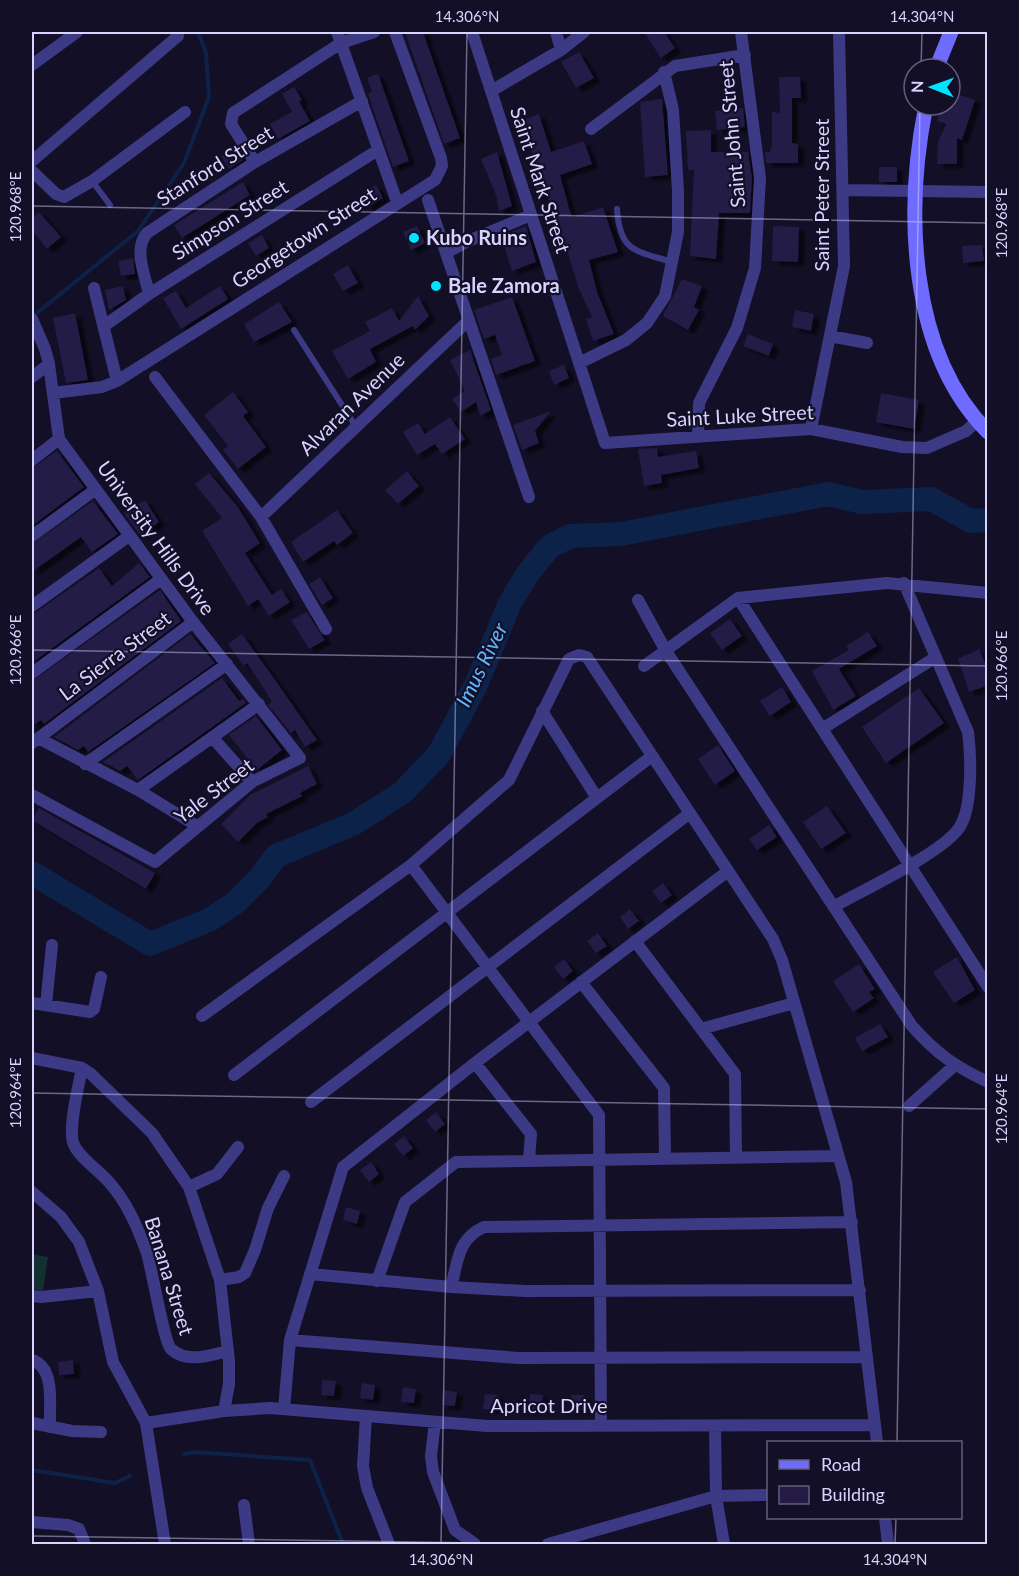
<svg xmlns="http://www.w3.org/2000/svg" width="1019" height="1576" font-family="Lato,sans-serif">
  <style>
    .green { fill: #12302f }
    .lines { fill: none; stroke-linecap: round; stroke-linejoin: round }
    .stream { stroke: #0c2248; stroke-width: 4 }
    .river { stroke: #0c2248; stroke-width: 24 }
    .building { fill: #241b47; filter: url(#shadow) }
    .lane { stroke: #3d3a85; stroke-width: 6 }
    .street { stroke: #3d3a85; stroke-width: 12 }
    .secondary { stroke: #6f6bff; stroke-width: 15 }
    .ticks { fill: none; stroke: #d9d4ff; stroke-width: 1.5; stroke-opacity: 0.45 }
    .poi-dot { fill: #00e5ff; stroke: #130f26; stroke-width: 2 }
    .labels { text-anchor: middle; stroke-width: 4.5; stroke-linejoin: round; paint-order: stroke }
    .street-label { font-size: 20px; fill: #d9d4ff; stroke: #130f26 }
    .poi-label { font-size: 20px; font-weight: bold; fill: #d9d4ff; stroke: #130f26; text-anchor: start }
    .water-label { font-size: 21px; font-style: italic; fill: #62b6ff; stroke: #130f26 }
    .neatline { fill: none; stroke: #d9d4ff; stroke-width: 2 }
    .ticks-label { font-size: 15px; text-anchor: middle; fill: #d9d4ff }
  </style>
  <defs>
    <filter id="shadow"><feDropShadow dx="6" dy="4" stdDeviation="1.5" flood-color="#0009"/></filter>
  </defs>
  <rect width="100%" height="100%" fill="#130f26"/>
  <!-- green -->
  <path class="green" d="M32,1254L48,1257L43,1291L32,1289Z"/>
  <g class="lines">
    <!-- stream -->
    <path class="stream" d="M32,317L138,231L184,163L209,97L206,53L198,32
      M184,1454L194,1452L310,1460L343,1544
      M32,1470L115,1483L130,1476"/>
    <!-- river -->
    <path class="river" d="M32,873L150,944L209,920L235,903L260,878L276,856L353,824L403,792L439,754L476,685L509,605L526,576L549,547L570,536L621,534L828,494L862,502L931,499L971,521L988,520"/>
  </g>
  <!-- building -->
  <path class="building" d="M405,32H423L460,138L444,144Z
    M644,32H664L675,48L661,58Z
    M579,52L594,78L576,88L561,62Z
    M378,74L409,161L393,167L368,94L372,92L367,78Z
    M779,77H800L801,98H792V143L798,144V163H766L765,152H770L772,143V112L780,113Z
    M294,87L302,100L299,101L310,121L278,139L270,124L292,112L282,94Z
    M950,92L975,100L962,140L957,138V164H937L938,142L946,124L937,121L942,105H950Z
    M662,99L668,175L645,177L640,102Z
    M743,108L745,127L717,130L715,111Z
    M539,114L551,152L584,141L592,164L560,175L570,212L573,217L603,207L618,252L589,260L597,292L614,334L593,341L586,319L592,317L579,289L554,209H551L547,193L538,196L535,186L533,179L541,176L520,121Z
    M711,130V152H748L752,178L750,213H719L716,259L690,256L694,170H688L686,131Z
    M235,147L243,160L229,169L221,156Z
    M497,152L512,206L499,211L496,195L481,159Z
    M879,167H897V182H879Z
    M243,182L250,195L182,238L174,225Z
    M376,185L383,198L368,207L361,194Z
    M39,212L61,237L47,249L32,230V218Z
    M417,226L425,243L411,250L403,232Z
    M526,226L536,262L512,271L501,236Z
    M773,226L799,227L798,262L772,261Z
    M262,235L269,248L256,256L248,243Z
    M982,245L984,261L963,263L962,246Z
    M133,258L135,274L121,276L118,261Z
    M348,265L358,283L343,291L333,274Z
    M682,279L702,286L694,307L699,310L688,330L663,316Z
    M123,286L126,300L109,310L105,290Z
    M220,286L228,299L181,329L163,298L176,291L186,308Z
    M418,296L429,316L415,330L413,326L370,349L376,362L348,379L332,351L370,331L365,322L392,308L399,321Z
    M512,297L535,361L496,375L491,359L502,355L495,335L484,339L474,310Z
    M279,302L292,322L254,342L244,324Z
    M795,310L814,314L811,331L792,327Z
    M75,313L88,380L66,383L53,318Z
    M748,334L773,344L769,356L743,346Z
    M470,350L491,410L480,416L476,402L461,412L452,399L465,391L450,360Z
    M564,365L569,378L554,385L549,371Z
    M233,392L248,412L243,416L266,447L238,469L223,450L228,446L204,415Z
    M881,393L919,400L914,429L876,422Z
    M551,411L535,431L539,443L522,450L513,425Z
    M450,417L465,439L442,454L435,444L417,455L403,432L418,423L425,434Z
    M657,448L658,457L696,451L699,468L661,475L662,483L644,486L638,449Z
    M57,451L84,487L32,526V468Z
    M407,471L419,486L398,504L385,490Z
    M209,473L238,507L260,543L245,553L272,595L281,589L290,602L269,616L258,599L248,606L202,531L222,518L195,484Z
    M145,500L159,522L140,535L124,513Z
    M93,501L118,534L92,552L81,537L32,572V544Z
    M337,510L353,533L337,545L334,541L303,562L291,542Z
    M139,563L150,577L32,663V615L99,568L112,586Z
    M320,577L333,598L322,605L309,584Z
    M160,590L181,621L44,724L41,720L32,726V681Z
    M307,612L325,640L309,649L291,620Z
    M730,619L742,636L722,650L710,633Z
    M868,632L877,646L839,669L856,696L833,710L812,671L849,650L846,646Z
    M190,634L215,663L88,752L84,746L78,750L54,737Z
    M242,634L271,674L317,740L305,747L295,730L291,733L268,705L272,702L261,684L247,663L244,666L228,644Z
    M979,649L986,665L987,686L969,692L958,659Z
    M222,678L239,701L243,699L246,703L138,780L127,766L120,771L103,762Z
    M782,687L791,702L770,716L760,701Z
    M919,688L944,723L886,763L862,727Z
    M256,716L282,750L257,770L229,735Z
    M718,745L735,771L715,785L698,759Z
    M308,766L317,784L300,793L302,796L266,814L268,817L257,823L238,842L221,824L250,795Z
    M827,806L846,833L821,849L803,822Z
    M39,808L155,873L146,889L32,820Z
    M769,825L777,837L757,850L749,839Z
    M663,883L672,895L661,903L652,891Z
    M630,909L639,921L628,929L620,917Z
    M598,933L607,946L596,953L587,941Z
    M957,957L975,990L954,1003L933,972Z
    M564,959L573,971L563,979L554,967Z
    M859,964L875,989L869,992L874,998L853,1012L833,981Z
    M880,1024L888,1037L862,1051L855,1038Z
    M436,1112L445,1124L435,1132L426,1120Z
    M404,1136L413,1148L403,1156L394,1144Z
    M371,1162L379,1174L369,1182L360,1170Z
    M346,1207L360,1211L357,1224L343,1220Z
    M73,1360L74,1374L59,1375L58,1362Z
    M322,1380L336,1381L334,1396L321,1395Z
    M362,1383L375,1385L373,1400L360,1398Z
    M403,1387L416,1389L414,1403L401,1402Z
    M443,1390L457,1392L455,1406L442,1405Z
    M485,1394L498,1395L496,1410L483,1409Z
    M530,1394L543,1395L542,1410H529Z
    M571,1395H584V1410H571Z"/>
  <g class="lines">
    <!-- lane -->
    <path class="lane" d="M92,181L110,205
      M617,209C620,252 634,250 672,262
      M294,330L356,427"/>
    <!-- street -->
    <path class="street" d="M337,32L397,202
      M472,32L605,443L811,429L902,447L927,448L966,431L977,421
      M556,32L561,50
      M32,65L77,32
      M491,91L561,50L584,32
      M591,129L675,66L745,55
      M32,161L178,36
      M255,162L231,124L233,113L341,43L374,32
      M32,171L56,194L64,197L92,181L185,112
      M843,190L988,192
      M428,200L529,497
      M446,253L468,241L531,215
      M94,288L117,381
      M149,294C145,275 133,249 147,233L255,162L362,101
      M32,319L45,349L49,364L59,439L193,622L300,758L252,782L155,862L32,795
      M104,326L149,294L378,150
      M830,336L867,343
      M579,363L626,340L647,323L665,296L678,232V191L673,110L664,72
      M32,377L49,364
      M155,377L261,517L326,629
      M53,393L102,387L117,381L435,180L442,166L441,158L395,32
      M811,429L844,266L839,32
      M698,437L699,403L737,328L755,268L760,178L741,32
      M32,460L59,439
      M261,517L469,320
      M32,536L96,489
      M738,598L988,987
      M638,600L666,651L912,1026C937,1054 954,1066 988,1082
      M32,606L129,536
      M644,666L738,598L887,583L988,593
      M32,673L161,579
      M542,711L597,798
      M822,729L936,657
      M212,737L252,782
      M38,738L138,790L197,826
      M32,743L193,622
      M85,764L227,664
      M138,790L259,704
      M411,865L599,1115L601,1426
      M835,906C865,889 942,853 959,828C973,808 971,755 968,732L904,583
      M635,941L735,1074L736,1158
      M581,982L664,1088L665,1158
      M32,1003L90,1012L94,1009L101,977
      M46,1005L52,945
      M202,1016L411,865L509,780L569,659L579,655L587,657L773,939L782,960L846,1182L877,1442
      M701,1029L794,1003
      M32,1058L82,1068L91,1074L152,1133L189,1187L220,1280L229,1361V1384L224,1411
      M475,1063L531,1134L529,1159
      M82,1068C79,1085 67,1130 74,1145C80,1158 98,1170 108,1181C127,1202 137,1226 147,1253C152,1270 164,1342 171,1349C187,1364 210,1355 228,1351
      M234,1075L652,756
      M311,1102L690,813
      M909,1106L954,1066
      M189,1187L217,1174L238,1147
      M32,1192L61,1217L79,1242L98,1291L113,1362L146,1423L165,1544
      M310,1274L451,1287L525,1291L860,1290
      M220,1280L239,1277L245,1273L255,1250L268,1208L284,1176
      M377,1281L405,1202L456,1162L838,1156
      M451,1287C458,1262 457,1239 484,1227L852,1222
      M32,1296L41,1297L98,1291
      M290,1340L518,1358L867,1357
      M32,1360C56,1368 49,1405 50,1427
      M284,1409L290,1340L343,1167L475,1063L728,871
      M366,1416L363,1466L367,1488L389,1544
      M435,1422L431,1456L433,1472L455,1530L475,1544
      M32,1423L72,1431L101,1432
      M146,1423L224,1411L270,1408L487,1426L875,1425
      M715,1426L716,1496L724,1544
      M244,1505L249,1544
      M885,1518L888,1544
      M32,1522L68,1525L79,1529L85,1544
      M548,1544L716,1496L768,1495"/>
    <!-- secondary -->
    <path class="secondary" d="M936,69L951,32
      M926,105C905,209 908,352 988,432"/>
  </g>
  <!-- ticks -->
  <path class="ticks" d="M921,69L922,32M32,206L988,223M32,650L988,666M32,1093L988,1109M897,1442L920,105M32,1536L546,1544M441,1544L467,32M895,1544L896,1518"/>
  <!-- markers -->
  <g class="poi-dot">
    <circle cx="414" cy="238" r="6"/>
    <circle cx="436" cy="286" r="6"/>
  </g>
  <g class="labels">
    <!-- street labels -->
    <g class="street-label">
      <text transform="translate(732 134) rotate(-95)" y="7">Saint John Street</text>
      <text transform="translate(215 166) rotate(-32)" y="7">Stanford Street</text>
      <text transform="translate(540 180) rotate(72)" y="7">Saint Mark Street</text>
      <text transform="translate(822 195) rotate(-90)" y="7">Saint Peter Street</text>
      <text transform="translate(230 220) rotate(-32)" y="7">Simpson Street</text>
      <text transform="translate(304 238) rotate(-33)" y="7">Georgetown Street</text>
      <text transform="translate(352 404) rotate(-44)" y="7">Alvaran Avenue</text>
      <text transform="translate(740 416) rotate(-3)" y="7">Saint Luke Street</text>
      <text transform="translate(156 538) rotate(54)" y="7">University Hills Drive</text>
      <text transform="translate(115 656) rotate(-37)" y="7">La Sierra Street</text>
      <text transform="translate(214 791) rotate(-37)" y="7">Yale Street</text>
      <text transform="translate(169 1276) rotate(73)" y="7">Banana Street</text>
      <text x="549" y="1413">Apricot Drive</text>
    </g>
    <!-- poi labels -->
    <g class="poi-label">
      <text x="426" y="245">Kubo Ruins</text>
      <text x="448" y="293">Bale Zamora</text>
    </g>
    <!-- water labels -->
    <g class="water-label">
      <text transform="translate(482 665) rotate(-64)" y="7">Imus River</text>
    </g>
  </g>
  <!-- border -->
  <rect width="1019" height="1576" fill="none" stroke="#130f26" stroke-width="66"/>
  <!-- legend -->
  <rect x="767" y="1441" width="195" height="78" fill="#130f26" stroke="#625e7d" stroke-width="1.5"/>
  <rect x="779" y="1460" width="30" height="9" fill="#6f6bff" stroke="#625e7d" stroke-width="1.5"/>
  <text x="821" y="1471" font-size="18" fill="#d9d4ff">Road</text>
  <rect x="779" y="1486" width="30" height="18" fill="#241b47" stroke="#625e7d" stroke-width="1.5"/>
  <text x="821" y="1501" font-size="18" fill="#d9d4ff">Building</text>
  <!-- north arrow -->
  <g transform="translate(932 87) rotate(271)"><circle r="28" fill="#130f26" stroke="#625e7d" stroke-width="1.5"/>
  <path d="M0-4.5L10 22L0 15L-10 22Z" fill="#00e5ff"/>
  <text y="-9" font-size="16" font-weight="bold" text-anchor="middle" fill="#d9d4ff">N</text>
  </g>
  <rect x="33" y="33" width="953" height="1510" class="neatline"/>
  <g class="ticks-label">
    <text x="467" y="22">14.306°N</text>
    <text x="922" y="22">14.304°N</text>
    <text transform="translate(16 207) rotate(-90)" y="5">120.968°E</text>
    <text transform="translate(1002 223) rotate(-90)" y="5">120.968°E</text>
    <text transform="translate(16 650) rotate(-90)" y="5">120.966°E</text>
    <text transform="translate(1002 666) rotate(-90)" y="5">120.966°E</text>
    <text transform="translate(16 1093) rotate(-90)" y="5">120.964°E</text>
    <text transform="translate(1002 1109) rotate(-90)" y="5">120.964°E</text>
    <text x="441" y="1565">14.306°N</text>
    <text x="895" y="1565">14.304°N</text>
  </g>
</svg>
